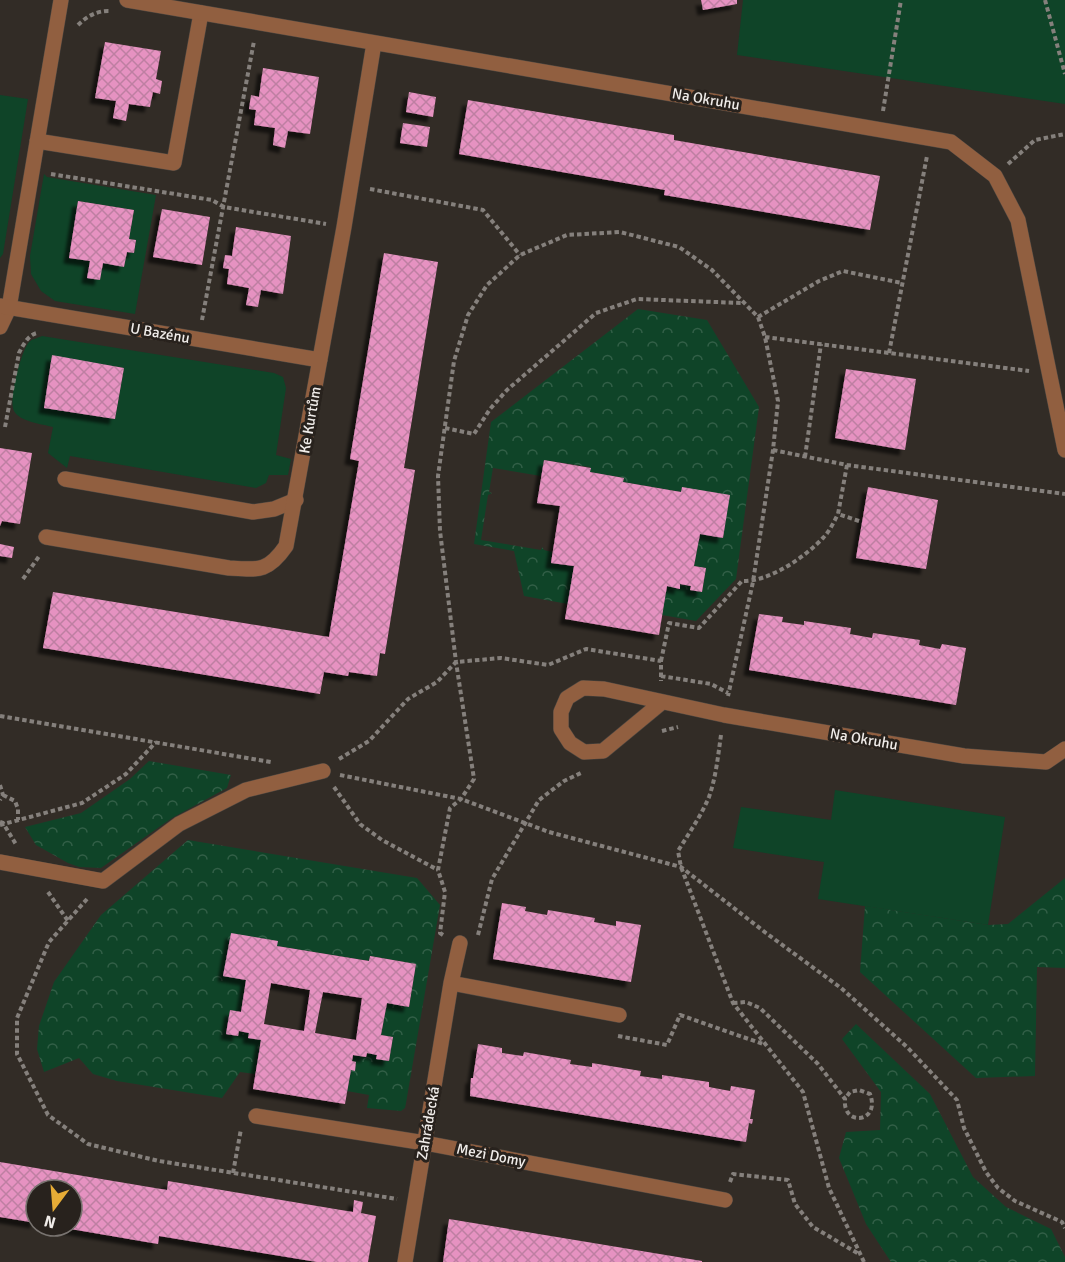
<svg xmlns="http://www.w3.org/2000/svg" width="1065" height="1262" font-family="Signika,sans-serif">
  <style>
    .grass { fill: #0f4428; fill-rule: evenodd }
    .forest { fill: url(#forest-crowns) }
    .building { fill: url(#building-cross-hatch); fill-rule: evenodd; filter: url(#shadow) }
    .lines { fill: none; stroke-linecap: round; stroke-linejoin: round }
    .service-casing { stroke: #4d4741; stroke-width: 16 }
    .pedestrian-casing { stroke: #4d4741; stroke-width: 16 }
    .minor-casing { stroke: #4d4741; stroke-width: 16 }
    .path { stroke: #85807c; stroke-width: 4; stroke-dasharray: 4.5 3; stroke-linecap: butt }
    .service { stroke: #915f40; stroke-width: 15 }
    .pedestrian { stroke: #915f40; stroke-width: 15 }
    .minor { stroke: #915f40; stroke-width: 15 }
    .labels { text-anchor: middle; stroke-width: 6; stroke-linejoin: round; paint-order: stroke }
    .street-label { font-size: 15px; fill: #f0ece9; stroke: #28221d }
  </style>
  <defs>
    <pattern id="forest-crowns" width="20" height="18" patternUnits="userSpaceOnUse" patternTransform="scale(1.5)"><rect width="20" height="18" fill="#0f4428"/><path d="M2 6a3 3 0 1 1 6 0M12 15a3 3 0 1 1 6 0" fill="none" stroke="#325f47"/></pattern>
    <pattern id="building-cross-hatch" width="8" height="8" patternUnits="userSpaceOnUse" patternTransform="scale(1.5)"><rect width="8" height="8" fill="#e692c1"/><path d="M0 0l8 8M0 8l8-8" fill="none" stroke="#be7fa2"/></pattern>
    <filter id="shadow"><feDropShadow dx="-5.5" dy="5.5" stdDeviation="1.5" flood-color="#0009"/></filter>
  </defs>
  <rect width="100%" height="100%" fill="#322c26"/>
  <!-- grass -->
  <path class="grass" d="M743,0H1065V104L737,55Z
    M0,95L28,99L3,254L0,258Z
    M44,174L47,177L156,195L135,314L55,301L41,291L31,274L30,256ZM78,201L134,210L129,239L136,240L134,253L127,252L124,266L69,258Z
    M42,336L274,373L283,377L286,388L276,455L291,459L288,475H269L266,483L256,488L70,456L67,468L48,453L53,427C42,424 20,422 14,411C8,401 21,351 29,342C32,339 38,338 42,336ZM52,356L124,368L115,419L58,410L48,379Z
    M835,790L1005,817L988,925L818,899L824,862L733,848L741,807L831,820Z"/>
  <!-- forest -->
  <path class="forest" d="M638,309L707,320L759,407L736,579L696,621L662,615L667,586L679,589L680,584L691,586L690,590L702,592L706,568L694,566L700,534L723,538L729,495L683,488L681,492L623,482L624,478L590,472V467L544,460L541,476L493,468L489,492L492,493L488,495L481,540L541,550L542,547L544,550L552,552L551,563L574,566L568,604L524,596L514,551L474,544L491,422Z
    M149,761L231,775L227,788L172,818L101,868L79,867L68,863L36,845L25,827L81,813L130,779Z
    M188,840L417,878L440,905L406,1103L405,1108L401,1111L367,1108L369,1095L347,1091L351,1070H355L356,1062L352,1061L353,1055L366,1057L367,1053L377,1055V1059L389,1061L393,1037L381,1035L387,1003L409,1007L416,964L370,956L369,961L277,946V941L231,934L224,976L246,980L241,1012L230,1010L226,1034L238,1036L239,1031L249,1033L261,1040L255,1074L240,1072L222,1098L117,1081L93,1074L79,1058L44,1072L37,1049L39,1026L54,982L101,915Z
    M1065,878V968L1037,967L1035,1076L976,1078L860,972L865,906L988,925L1008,924Z
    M856,1024L930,1094L973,1177L1006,1207L1051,1229L1065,1257V1262H891L866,1224L839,1158L846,1132L880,1130L881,1092L842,1039Z"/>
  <!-- building -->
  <path class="building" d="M701,0H737V4L703,10Z
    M105,42L161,51L156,79L162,81L160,94L153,92L150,107L129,104L126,121L113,118L116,101L95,98Z
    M263,68L319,77L310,134L288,131L285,148L273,145L275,128L254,125L256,110L249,109L251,95L259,97Z
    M409,92L436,97L433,117L406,112Z
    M468,100L674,135V140L880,176L870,230L664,195L665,190L459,154Z
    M403,123L430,127L427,147L400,143Z
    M78,201L134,210L129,239L136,240L134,253L127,252L124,267L103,263L100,280L87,278L90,261L69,258Z
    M162,209L210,217L202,265L153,257Z
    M236,227L291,236L283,294L261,290L258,307L246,305L249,288L227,284L229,269L223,268L225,255L232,256Z
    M384,253L438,262L404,468L415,470L385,654L380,653L377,676L349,672L348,676L324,672L320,694L43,648L53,592L329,637L359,461L350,459Z
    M52,355L124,368L115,419L44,408Z
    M846,369L916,379L905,450L835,438Z
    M0,448L32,453L20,524L2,521L0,526Z
    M544,460L591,468L590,472L624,478L623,482L681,492L682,487L730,495L723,538L700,534L694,566L706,568L702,592L690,590L691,586L680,584V589L667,586L659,635L565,619L574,566L551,563L560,506L537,503Z
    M868,487L938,500L926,569L856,558Z
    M0,544L14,547L12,558L0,556Z
    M759,614L783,617L782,622L804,625V621L851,628L850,634L872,638L873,633L920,640L919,645L940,649L942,644L966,648L956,705L749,670Z
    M502,903L526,907L525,911L547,915L548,910L595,918L594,922L616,926V921L641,925L631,982L493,959Z
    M231,933L278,941L277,946L369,961L370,956L416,964L409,1007L387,1003L381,1035L393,1037L389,1061L376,1059L377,1055L367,1053L366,1057L353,1055L352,1061L356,1062L355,1071L351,1070L345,1104L253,1089L261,1040L248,1038L249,1033L239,1031L238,1036L226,1034L230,1010L241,1012L246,980L223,976ZM271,983L310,990L304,1031L264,1024ZM323,992L362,998L356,1040L315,1033Z
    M478,1044L502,1048V1053L523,1056L524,1052L571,1060L570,1064L592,1067V1063L641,1071L640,1076L662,1079V1075L709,1082V1087L730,1091L731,1086L755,1090L750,1119H753L752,1124L749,1123L746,1142L470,1096L471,1078H473Z
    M0,1162L167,1190L168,1181L353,1212L354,1200L363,1202L361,1213L376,1216L368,1262H317L159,1236L158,1244L59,1227L72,1226V1190H36V1223L0,1217Z
    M449,1219L702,1261V1262H443Z"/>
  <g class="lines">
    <!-- service casing -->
    <g class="service-casing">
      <path id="service" d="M37,141L174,163L201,13
        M0,327L9,308L61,0
        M65,479L253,512L274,509L296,500"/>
    </g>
    <!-- pedestrian casing -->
    <g class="pedestrian-casing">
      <path id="pedestrian" d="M0,862L103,881L179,824L246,790L323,771"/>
    </g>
    <!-- minor casing -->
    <g class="minor-casing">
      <path id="minor" d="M127,0L951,142L995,176L1018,220L1065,450
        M0,306L320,360
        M46,537L229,568C259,570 268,572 286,546L344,227L374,43
        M661,703L603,751L584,752L570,743L561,729V712L567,698L583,688L604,689L724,715L964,756L1046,762L1065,749
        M451,983L619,1015
        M256,1116L425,1143L725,1200
        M405,1262L451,983L460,943"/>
    </g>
    <!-- path -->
    <path class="path" d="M1045,0L1065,74
      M78,25C87,16 98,10 111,11
      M883,111L901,0
      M1008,164L1035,140L1065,134
      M51,174L212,200L224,207L326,224
      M370,189L483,210L520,255
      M758,317L819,281L843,271L902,283
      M202,320L254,41
      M765,337L1029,371
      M889,353L927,156
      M5,427L19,353C23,345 28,335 37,333
      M445,428L474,434L490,409L507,390L596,313L637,299L742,303
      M773,450L847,465L1065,494
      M805,457L821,344
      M847,465L838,514L862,522
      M23,579L40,555
      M661,661L669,623L699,628L742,581C769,582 805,557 823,538C829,532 834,522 838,514
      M661,676L711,684L728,693
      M0,716L271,762
      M662,731L678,727
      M721,735C718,756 716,777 709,797C701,816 689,833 678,851L681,867L733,1003L803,1092L829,1188L864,1262
      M339,759L369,741L408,699L437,682L456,662L501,658L548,665L586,649L661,661V681
      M340,775L461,799L549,832L681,867L766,933L841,988L908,1048L957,1100L964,1128L986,1172L998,1188L1015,1201L1062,1222L1065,1228
      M0,785L3,795L0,800
      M334,787L360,824L382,840L438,870
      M3,795L15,801L18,809V820
      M0,822L3,823L17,846
      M0,825L82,803L126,774L156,742
      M48,892L68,921
      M87,899L49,942L17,1018V1054L48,1115L88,1144L159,1161L397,1199
      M443,935L440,933L445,892L438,870L450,808L461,799L474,779L456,662L440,531L438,476L454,361L468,315L487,285L520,255L567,235L620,232L679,247L712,270L758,317L765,337L778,401L773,450L753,582L728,696
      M478,935L492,879L539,800L564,781L583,772
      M733,1003L746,1002L760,1008L818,1064L845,1099C842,1127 881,1123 870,1094L859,1090L850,1092L845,1099
      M618,1036L667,1045L680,1015L763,1044
      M233,1173L241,1129
      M730,1182L733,1174L788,1180L795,1204L813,1227L859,1254"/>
    <!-- service -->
    <use href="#service" class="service"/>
    <!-- pedestrian -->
    <use href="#pedestrian" class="pedestrian"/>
    <!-- minor -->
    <use href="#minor" class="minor"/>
  </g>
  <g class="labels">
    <!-- street labels -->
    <g class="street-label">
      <text transform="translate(706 99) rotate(10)" y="5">Na Okruhu</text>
      <text transform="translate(160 333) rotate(10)" y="5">U Bazénu</text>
      <text transform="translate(310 420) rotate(-80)" y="5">Ke Kurtům</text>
      <text transform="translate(864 739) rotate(10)" y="5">Na Okruhu</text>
      <text transform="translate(428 1123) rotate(-80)" y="5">Zahrádecká</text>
      <text transform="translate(491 1155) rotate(11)" y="5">Mezi Domy</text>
    </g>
  </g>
  <!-- north arrow -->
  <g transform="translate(54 1208) rotate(196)"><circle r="28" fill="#28221d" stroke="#78736f" stroke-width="1.5"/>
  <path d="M0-4.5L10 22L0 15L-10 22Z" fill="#e7ac36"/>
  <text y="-9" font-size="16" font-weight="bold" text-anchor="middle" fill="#f0ece9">N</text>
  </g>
</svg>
